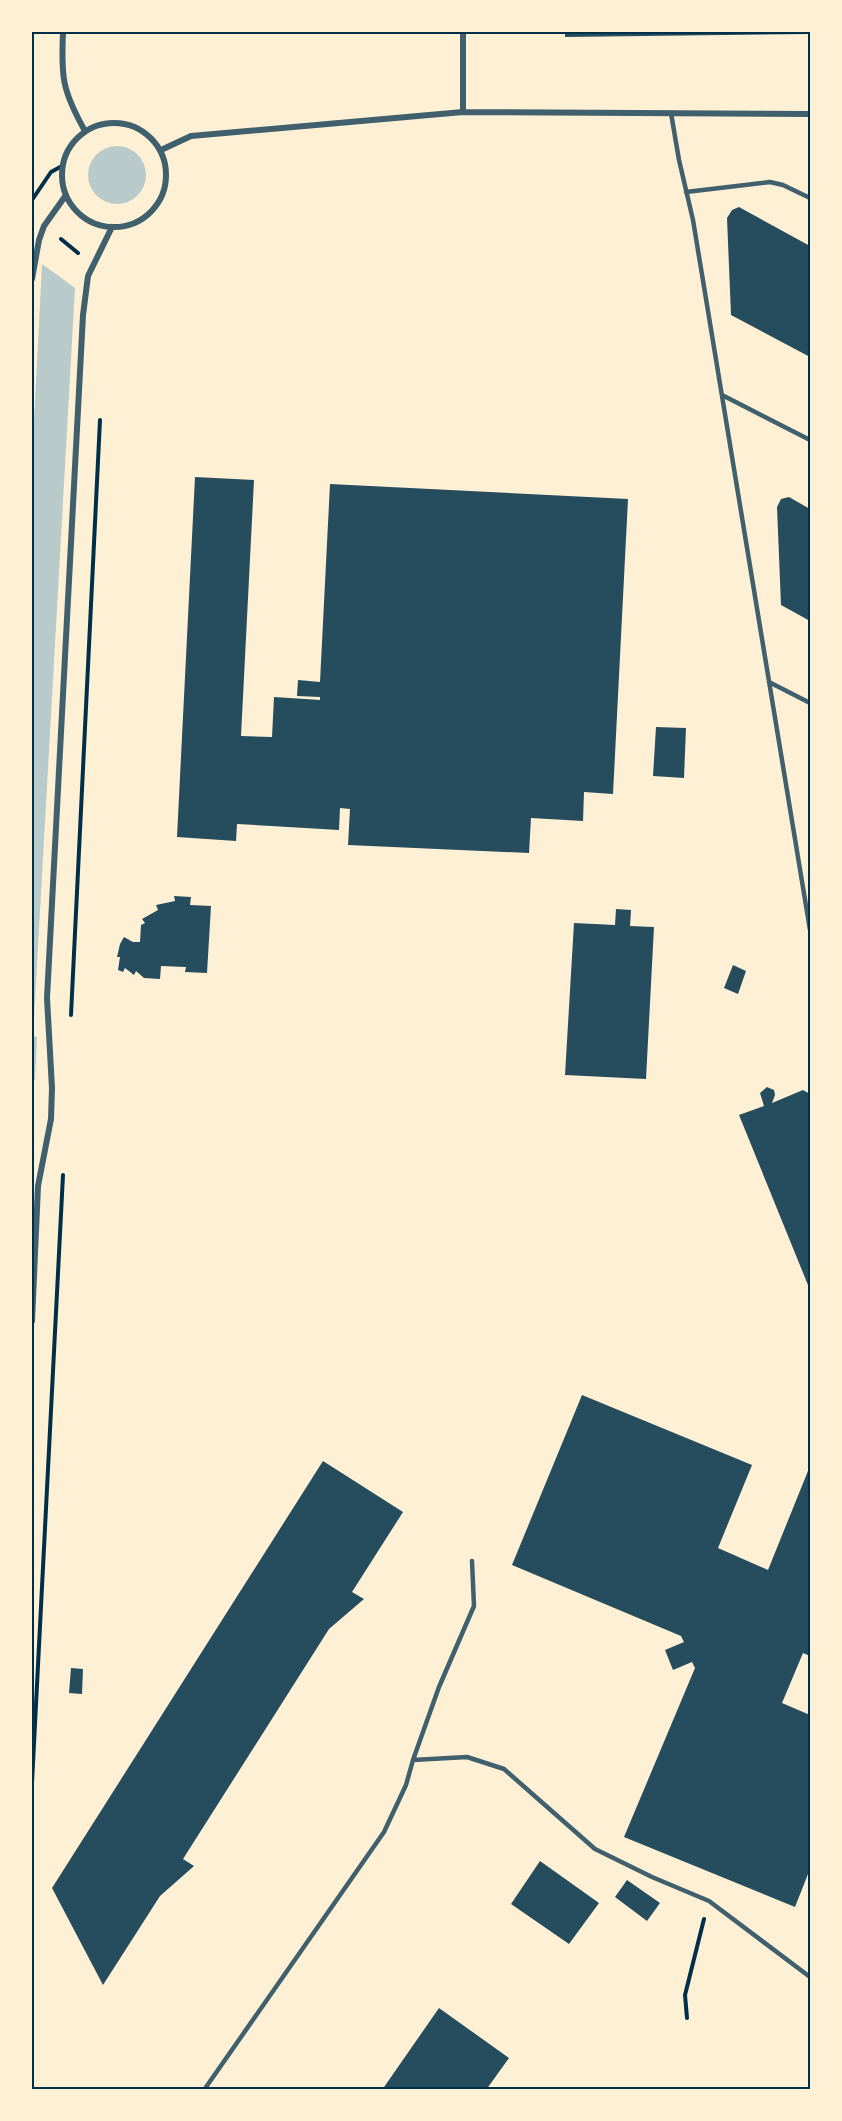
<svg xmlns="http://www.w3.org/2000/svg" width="842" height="2121" font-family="Ubuntu,sans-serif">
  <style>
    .green { fill: #b9caca }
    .building { fill: #264d5e }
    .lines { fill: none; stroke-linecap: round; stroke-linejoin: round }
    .path { stroke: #003049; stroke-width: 4 }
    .service { stroke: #3f606c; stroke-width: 4.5 }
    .minor { stroke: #3f606c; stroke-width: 6 }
    .neatline { fill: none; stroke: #003049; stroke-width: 2 }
  </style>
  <rect width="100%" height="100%" fill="#fdf0d5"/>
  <!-- green -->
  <path class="green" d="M88 175a29 29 0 1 1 58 0a29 29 0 1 1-58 0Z
    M42,264L75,288L33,1036L37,1037L35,1080H32V462Z"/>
  <!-- building -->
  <path class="building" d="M565,32H810V34L565,37Z
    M739,207L810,246V357L731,315L727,218L732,210Z
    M195,477L254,480L241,736L272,737L274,697L320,700V697L297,696L298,680L320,682L330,484L628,499L613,794L584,792L583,821L531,818L529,853L348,845L350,809L340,808L339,830L237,824L236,841L177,837Z
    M789,497L810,509V621L781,605L777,507L781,499Z
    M656,727L686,728L684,778L653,776Z
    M174,896L191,897L190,905L211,906L207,973L185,972L186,967L161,966L160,979L144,978L136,971L134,975L125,968L123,972L118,970L120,957H117L120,944L124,937L133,942H140L141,925L145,923L142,919L158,910L156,905L175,901Z
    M616,909L631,910L630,926L654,927L646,1079L565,1075L574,923L615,925Z
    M733,965L746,971L738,994L724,988Z
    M767,1087L774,1090L775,1095L772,1103L803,1090L810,1094V1290L739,1115L764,1106L760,1093Z
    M582,1395L752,1465L718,1548L768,1570L810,1466V1656L803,1653L782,1703L810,1715V1869L795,1907L624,1837L695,1668L692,1662L673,1670L665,1650L684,1642L681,1636L512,1565Z
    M323,1461L403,1512L352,1592L364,1599L329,1629L183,1859L194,1866L160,1896L103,1985L52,1888Z
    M71,1668L83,1669L82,1694L69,1693Z
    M540,1861L599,1903L569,1944L511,1904Z
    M627,1880L660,1903L647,1921L615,1897Z
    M439,2008L509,2058L486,2090H382Z"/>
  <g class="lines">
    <!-- path -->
    <path class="path" d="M32,200L51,172L62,166
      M61,239L78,253
      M71,1015L100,420
      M32,1783L63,1175
      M687,2018L685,1995L704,1919"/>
    <!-- service -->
    <path class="service" d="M671,113L679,160L693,220L810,930
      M686,192L770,182L783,185L810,198
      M722,395L810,440
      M769,682L810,703
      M413,1760L467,1757L504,1769L595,1849L652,1877L709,1901L810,1977
      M204,2090L384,1832L406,1785L413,1760L439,1687L474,1606L472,1561"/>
    <!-- minor -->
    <path class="minor" d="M63,32C61,77 62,90 85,131
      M463,112V32
      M62 175a52 52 0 1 1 104 0a52 52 0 1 1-104 0Z
      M161,150L191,136L463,112L810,114
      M32,279L39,240L44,226L66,195
      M32,1321L38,1186L51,1119L52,1088L47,998L83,315L88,276L112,227"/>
  </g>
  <!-- border -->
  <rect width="842" height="2121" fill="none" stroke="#fdf0d5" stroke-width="66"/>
  <rect x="33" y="33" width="776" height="2055" class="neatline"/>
</svg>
